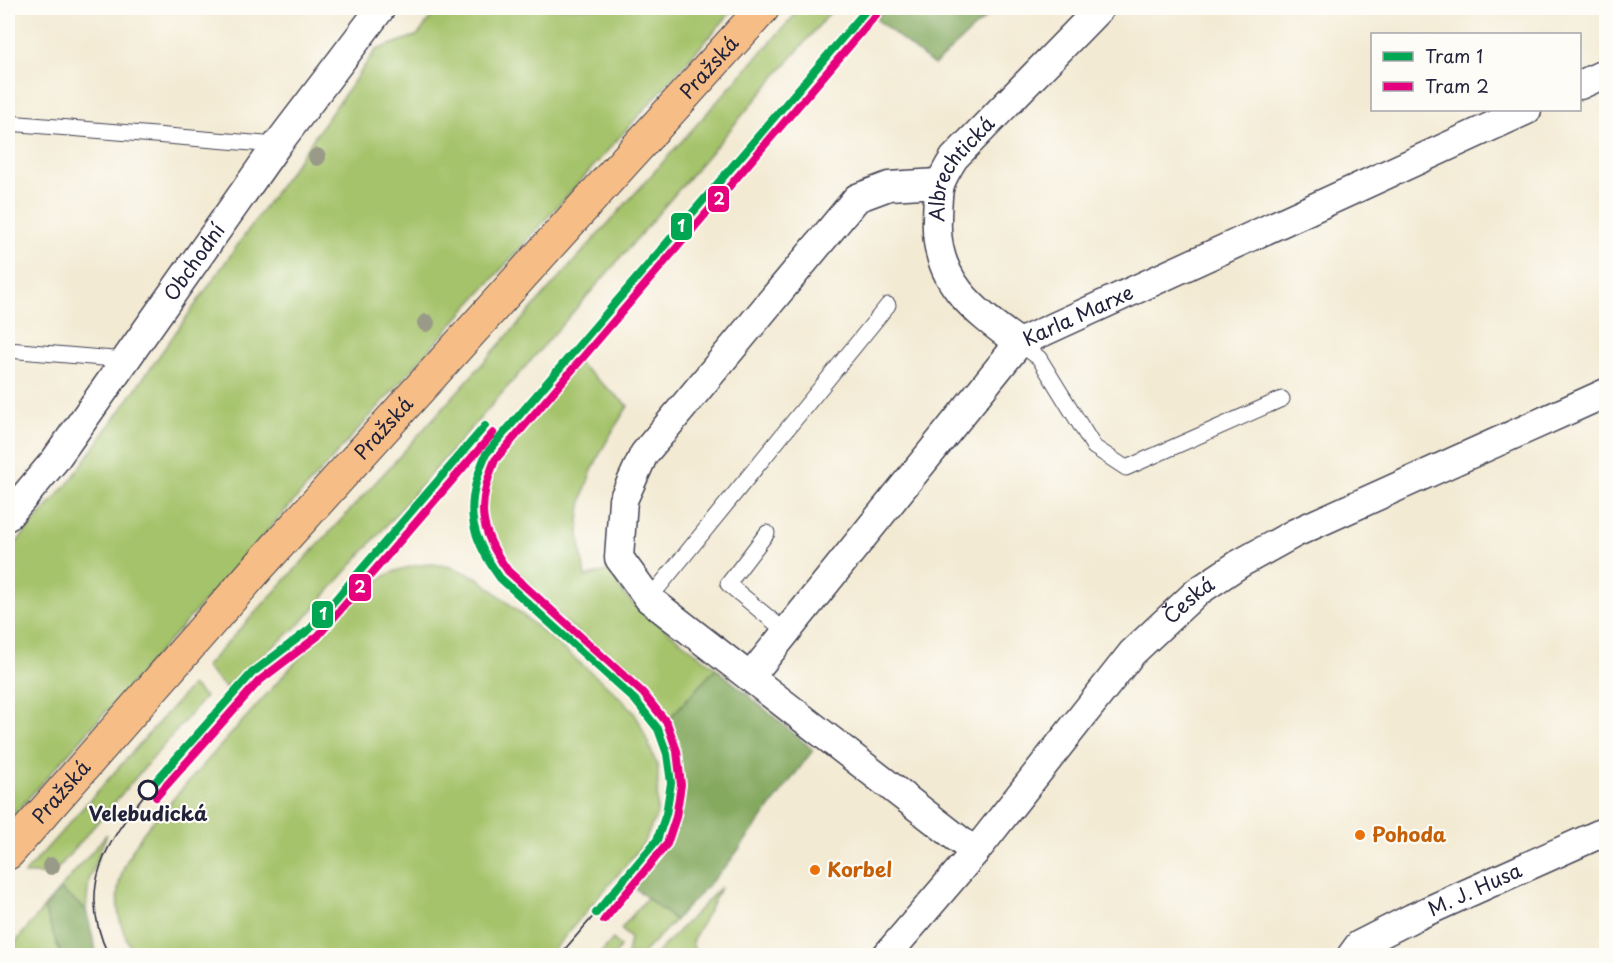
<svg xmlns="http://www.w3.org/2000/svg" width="1614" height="963" font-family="'Playpen Sans',sans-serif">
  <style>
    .green { fill: #a5c36a; stroke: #647252; stroke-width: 1.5 }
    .forest { fill: #84a95e; stroke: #53664c; stroke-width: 1.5 }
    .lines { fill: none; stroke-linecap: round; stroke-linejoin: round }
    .service-casing { stroke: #414052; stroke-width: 17 }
    .minor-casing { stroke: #414052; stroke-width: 31 }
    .primary-casing { stroke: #414052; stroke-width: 35 }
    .service { stroke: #fff; stroke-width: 15 }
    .minor { stroke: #fff; stroke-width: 28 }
    .primary { stroke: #f6be86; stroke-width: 33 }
    .tram { stroke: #22223b; stroke-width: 1.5 }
    .tram-1-casing { stroke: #fdfcf7; stroke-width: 12 }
    .tram-2-casing { stroke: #fdfcf7; stroke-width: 12 }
    .tram-1 { stroke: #00a651; stroke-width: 8 }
    .tram-2 { stroke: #e5007d; stroke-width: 8 }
    .tree { fill: #999b88 }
    .stop-dot { fill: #fdfcf7; stroke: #22223b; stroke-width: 3 }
    .food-dot { fill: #e8710a; stroke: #fdfcf7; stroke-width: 2 }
    .labels { text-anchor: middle; stroke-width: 4.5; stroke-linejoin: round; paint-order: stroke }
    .street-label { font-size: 20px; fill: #22223b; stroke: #fdfcf7 }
    .stop-label { font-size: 20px; font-weight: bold; fill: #22223b; stroke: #fdfcf7 }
    .food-label { font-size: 20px; font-weight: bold; fill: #c56008; stroke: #fdfcf7; text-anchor: start }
    .line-badge { stroke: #fdfcf7; stroke-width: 2 }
    .badge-label { font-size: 16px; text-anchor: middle; font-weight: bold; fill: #fff }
  </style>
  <rect width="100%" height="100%" fill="#fdfcf7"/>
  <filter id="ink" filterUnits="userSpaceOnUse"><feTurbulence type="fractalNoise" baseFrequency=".0167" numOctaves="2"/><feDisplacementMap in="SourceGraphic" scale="12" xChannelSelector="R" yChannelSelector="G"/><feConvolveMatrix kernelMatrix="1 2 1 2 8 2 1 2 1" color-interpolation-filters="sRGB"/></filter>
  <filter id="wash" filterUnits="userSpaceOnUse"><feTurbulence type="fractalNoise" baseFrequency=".008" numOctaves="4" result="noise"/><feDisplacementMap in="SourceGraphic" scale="24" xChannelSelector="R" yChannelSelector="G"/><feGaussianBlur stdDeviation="1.35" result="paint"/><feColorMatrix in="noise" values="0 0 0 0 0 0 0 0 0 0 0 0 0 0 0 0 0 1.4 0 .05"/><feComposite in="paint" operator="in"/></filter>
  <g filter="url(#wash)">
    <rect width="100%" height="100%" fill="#f3ead3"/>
    <!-- green -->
    <path class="green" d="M438,8H735L8,821V552L71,480L376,50L418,35Z
      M801,8H834L616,263L300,624L225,687L205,667L388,469Z
      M577,362L628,406C605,442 578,486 579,530C579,546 583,561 585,577L610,570L624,594L635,606L716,668L666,722L651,699L493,555C472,520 479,489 499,455Z
      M432,564L452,567L478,578L610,688L633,711L640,723L658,768L657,814L642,846L549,955H135C106,907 115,871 147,828L350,601C375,579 398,565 432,564Z
      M192,685L205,697L53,874H24Z
      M107,834L89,880L86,910L60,889Z
      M721,887L692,942L695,952L692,955H655Z
      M647,898L675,920L641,955H627L630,938L621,929Z
      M44,908L61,955H8V951Z
      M613,939L620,947L615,955H599Z"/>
    <!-- forest -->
    <path class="forest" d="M886,8H996L934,65L876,19Z
      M716,668L813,750L727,865L675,920L631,885C685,829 694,794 666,722Z
      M60,889L86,910L97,955H61L44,908Z"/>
  </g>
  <g filter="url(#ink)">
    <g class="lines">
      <!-- service casing -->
      <g class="service-casing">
        <path id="service" d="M8,123L277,145
          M1019,343L1039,358L1094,447L1126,468L1282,399
          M8,350L126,360
          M767,533L728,584L785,631
          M649,599L888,305"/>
      </g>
      <!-- minor casing -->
      <g class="minor-casing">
        <g id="minor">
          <path d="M1580,85L1606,73"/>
          <path d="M938,183L889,186L857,198L644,454L623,500L619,558L649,599L975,852"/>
          <path id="s1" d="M1019,343C973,310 934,281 937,219C938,187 937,185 954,158L1100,8"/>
          <path id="s2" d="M8,516L55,460L277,145L381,8"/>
          <path id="s3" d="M750,677L1019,343L1527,110"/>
          <path id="s4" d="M886,956L975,852L1132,653L1197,592L1239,564L1295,533L1606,393"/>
          <path id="s5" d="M1351,956L1359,945L1412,918L1606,831"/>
        </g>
      </g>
      <!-- primary casing -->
      <g class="primary-casing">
        <g id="primary">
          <path id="s6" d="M8,853L254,572L763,8"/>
        </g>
      </g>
      <!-- service -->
      <use href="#service" class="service"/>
      <!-- minor -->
      <use href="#minor" class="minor"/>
      <!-- primary -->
      <use href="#primary" class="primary"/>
      <!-- tram -->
      <path class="tram" d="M109,956C75,887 107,842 148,790
        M559,956L596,913"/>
      <!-- tram-1 casing -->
      <g class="tram-1-casing">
        <path id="tram-1" d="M148,790L252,673L310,629L485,426
          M596,913L657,840L666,814L671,783L667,754L658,729L635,700L500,578C468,533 464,505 486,454L868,8"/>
      </g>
      <!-- tram-2 casing -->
      <g class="tram-2-casing">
        <path id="tram-2" d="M156,797L259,681L318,636L493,433
          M604,920L667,844L676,817L681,785L677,751L667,723L643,693L508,571C479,530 476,506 495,460L876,15"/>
      </g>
      <!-- tram-1 -->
      <use href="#tram-1" class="tram-1"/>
      <!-- tram-2 -->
      <use href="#tram-2" class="tram-2"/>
    </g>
    <!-- trees -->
    <g class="tree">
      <circle cx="317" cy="157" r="9"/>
      <circle cx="426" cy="323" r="9"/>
      <circle cx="51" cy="866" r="9"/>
    </g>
  </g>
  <!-- markers -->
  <circle class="stop-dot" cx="148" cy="790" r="9"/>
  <g class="food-dot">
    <circle cx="1360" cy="835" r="6"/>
    <circle cx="815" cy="870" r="6"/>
  </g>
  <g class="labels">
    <!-- street labels -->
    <g class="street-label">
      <text dy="7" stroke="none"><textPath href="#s6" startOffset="1053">Pražská</textPath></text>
      <text dy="7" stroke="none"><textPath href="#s1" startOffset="214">Albrechtická</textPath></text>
      <text dy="7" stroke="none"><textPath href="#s2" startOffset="315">Obchodní</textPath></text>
      <text dy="7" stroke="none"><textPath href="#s3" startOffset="494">Karla Marxe</textPath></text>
      <text dy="7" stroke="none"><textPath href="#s6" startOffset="567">Pražská</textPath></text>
      <text dy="7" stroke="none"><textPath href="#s4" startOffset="468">Česká</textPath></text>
      <text dy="7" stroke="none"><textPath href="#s6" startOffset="81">Pražská</textPath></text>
      <text dy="7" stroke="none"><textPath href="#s5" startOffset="142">M. J. Husa</textPath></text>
    </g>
    <!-- stop labels -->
    <g class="stop-label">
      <text x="148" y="821">Velebudická</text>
    </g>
    <!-- food labels -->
    <g class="food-label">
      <text x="1372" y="842">Pohoda</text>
      <text x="827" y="877">Korbel</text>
    </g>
  </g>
  <g class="line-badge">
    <rect x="707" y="185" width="23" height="28" rx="6" fill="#e5007d"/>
    <rect x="670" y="212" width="23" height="29" rx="6" fill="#00a651"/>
    <rect x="348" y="573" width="24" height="29" rx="6" fill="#e5007d"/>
    <rect x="311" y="600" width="23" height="29" rx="6" fill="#00a651"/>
  </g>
  <g class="badge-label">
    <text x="719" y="205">2</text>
    <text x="681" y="232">1</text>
    <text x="360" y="593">2</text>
    <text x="323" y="620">1</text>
  </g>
  <!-- margin -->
  <rect width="1614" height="963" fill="none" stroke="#fdfcf7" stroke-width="30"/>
  <!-- legend -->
  <rect x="1371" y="33" width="210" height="78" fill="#fdfcf7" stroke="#a5a5ac" stroke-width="1.5"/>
  <rect x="1383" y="52" width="30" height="9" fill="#00a651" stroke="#a5a5ac" stroke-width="1.5"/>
  <text x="1425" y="63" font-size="18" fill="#22223b">Tram 1</text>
  <rect x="1383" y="82" width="30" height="9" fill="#e5007d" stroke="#a5a5ac" stroke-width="1.5"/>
  <text x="1425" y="93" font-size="18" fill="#22223b">Tram 2</text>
</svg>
